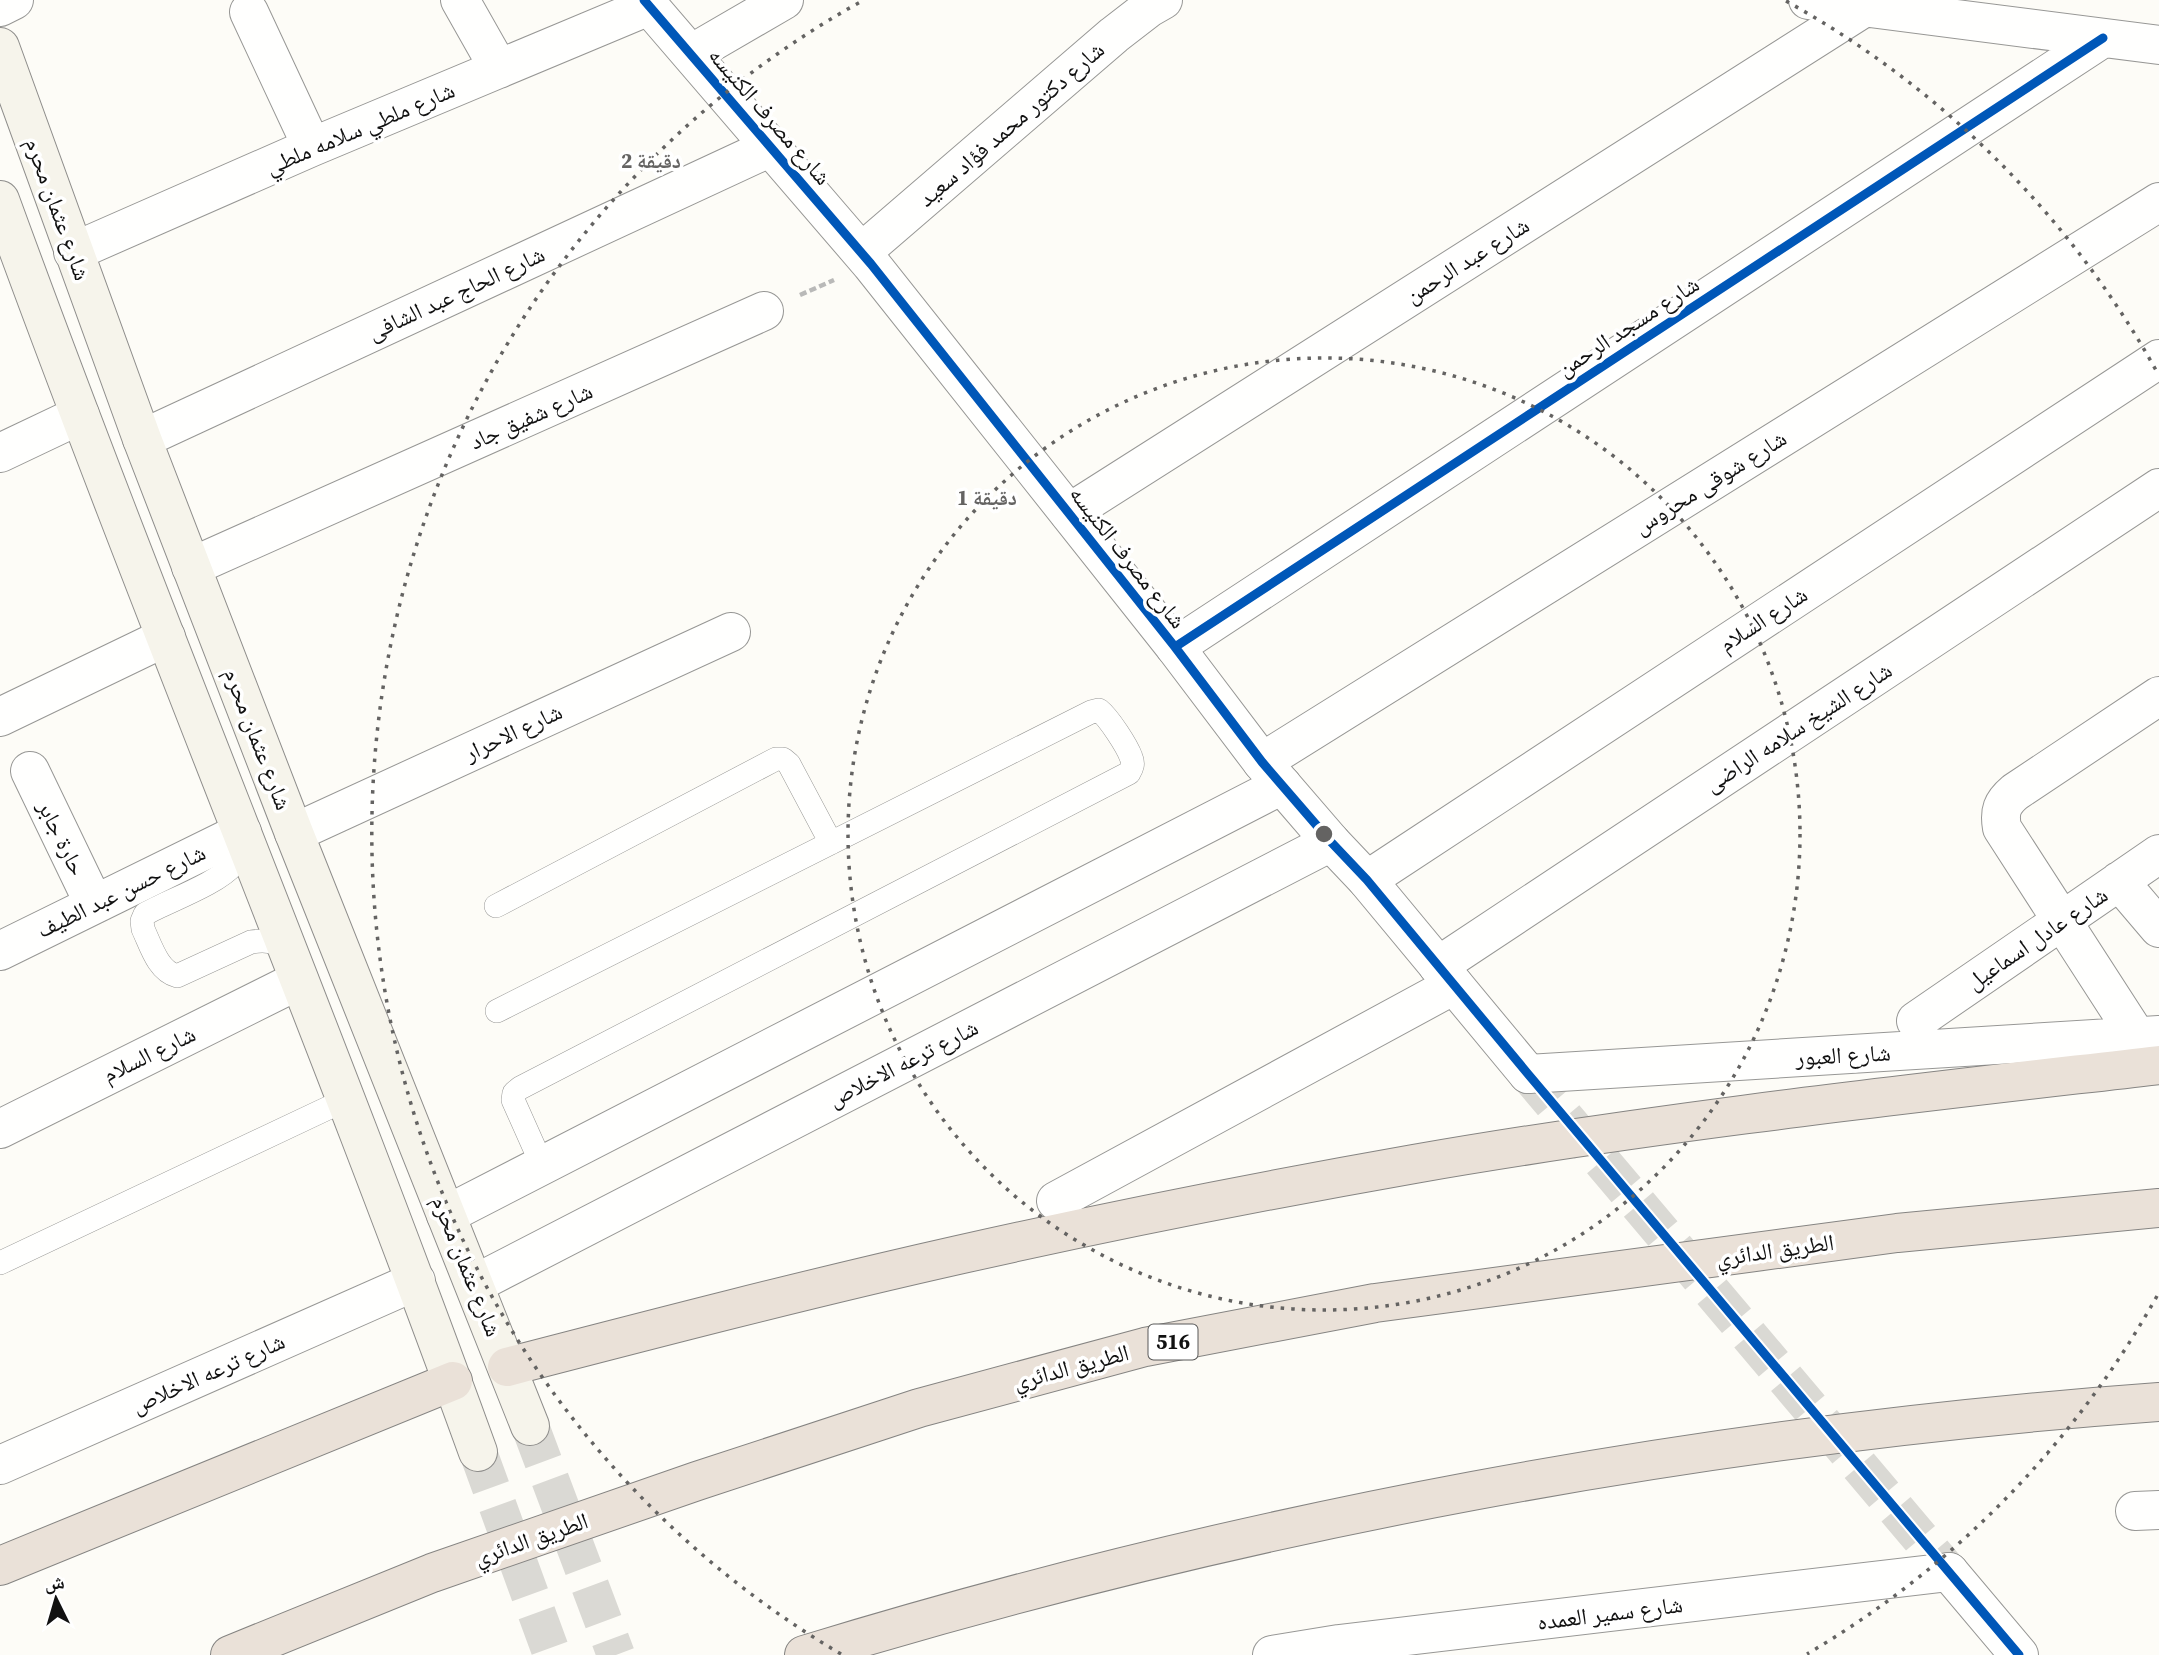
<svg xmlns="http://www.w3.org/2000/svg" width="2159" height="1655" font-family="'Source Serif 4','Noto Naskh Arabic',serif">
  <style>
    .lines { fill: none; stroke-linecap: round; stroke-linejoin: round }
    .tertiary-tunnel { stroke: #dad9d4; stroke-width: 38; stroke-dasharray: 38 19; stroke-linecap: butt }
    .secondary-tunnel { stroke: #dad9d4; stroke-width: 38; stroke-dasharray: 38 19; stroke-linecap: butt }
    .service-casing { stroke: #979795; stroke-width: 24 }
    .minor-casing { stroke: #979795; stroke-width: 40 }
    .tertiary-casing { stroke: #979795; stroke-width: 40 }
    .secondary-casing { stroke: #8e8d8b; stroke-width: 40 }
    .motorway-casing { stroke: #858482; stroke-width: 40 }
    .path { stroke: #b9b9b8; stroke-width: 4.5; stroke-dasharray: 7 3.5; stroke-linecap: butt }
    .service { stroke: #fffffe; stroke-width: 23 }
    .minor { stroke: #fffffe; stroke-width: 38 }
    .tertiary { stroke: #fffffe; stroke-width: 38 }
    .secondary { stroke: #f6f4eb; stroke-width: 38 }
    .motorway { stroke: #eae1d8; stroke-width: 38 }
    .cycleway-casing { stroke: #fff; stroke-width: 13 }
    .cycleway { stroke: #0057b8; stroke-width: 9 }
    .ring { fill: none; stroke: #646362; stroke-width: 3.5; stroke-dasharray: 3.5 7 }
    .labels { text-anchor: middle; stroke-width: 7; stroke-linejoin: round; paint-order: stroke }
    .shield { fill: #fff; stroke: #585858; stroke-width: 2 }
    .shield-label { font-size: 21px; font-weight: bold; fill: #111 }
    .street-label { font-size: 23px; fill: #111; stroke: #fff }
    .centre { fill: #646362; stroke: #fff; stroke-width: 3.5 }
    .ring-label { font-size: 21px; text-anchor: middle; font-weight: bold; fill: #646362; stroke: #fff; stroke-width: 7; stroke-linejoin: round; paint-order: stroke }
  </style>
  <rect width="100%" height="100%" fill="#fdfcf7"/>
  <g class="lines">
    <!-- tertiary-tunnel -->
    <path class="tertiary-tunnel" d="M1528,1074L1949,1572"/>
    <!-- secondary-tunnel -->
    <path class="secondary-tunnel" d="M530,1426L616,1655
      M478,1452L552,1655"/>
    <!-- service casing -->
    <g class="service-casing">
      <path id="service" d="M244,839C241,848 239,857 233,865C217,884 168,901 145,914L142,921L143,929C151,946 158,971 177,976L251,942C265,940 274,941 286,948
        M496,906L776,759H783L789,764L831,843
        M497,1011L1091,712L1099,710C1109,718 1127,746 1131,757C1134,764 1132,768 1129,773L520,1088L514,1093L513,1100L542,1165
        M0,1263L345,1100"/>
    </g>
    <!-- minor casing -->
    <g class="minor-casing">
      <path id="minor" d="M460,0L499,69
        M1808,0L2159,45
        M0,7L14,0
        M249,12L312,147
        M691,54L784,0
        M73,252L312,147L649,6
        M862,252L1114,35L1149,8L1163,0
        M142,439L771,147
        M0,453L80,415
        M1069,513L1876,0
        M191,567L764,311
        M1175,647L2103,38
        M0,717L166,637
        M1262,762L2159,202
        M30,771L94,904
        M294,833L731,632
        M1367,880L2159,359
        M2119,881L2159,928
        M0,951L242,832
        M1438,966L2159,488
        M1916,1021L2159,854
        M2137,1037L2002,828C1999,811 2002,803 2015,792L2159,696
        M1528,1074L2159,1035
        M0,1129L299,980
        M1056,1201L1454,985
        M446,1215L1282,785
        M475,1284L1331,842
        M0,1465L416,1281
        M2135,1511L2159,1510
        M1272,1655L1339,1644L1949,1572"/>
    </g>
    <!-- tertiary casing -->
    <g class="tertiary-casing">
      <path id="tertiary" d="M644,0L871,264L1175,647L1262,762L1331,842L1367,880L1528,1074
        M1949,1572L2019,1655"/>
    </g>
    <!-- secondary casing -->
    <g class="secondary-casing">
      <path id="secondary" d="M0,47L142,439L294,833L530,1426
        M0,200C153,620 326,1032 478,1452"/>
    </g>
    <!-- motorway casing -->
    <g class="motorway-casing">
      <path id="motorway" d="M507,1367C657,1328 807,1289 958,1255C1109,1221 1261,1191 1414,1164C1661,1121 1910,1094 2159,1065
        M0,1566L453,1381
        M230,1655L432,1573L697,1481L919,1408L1145,1347L1375,1303L1897,1233L2159,1208
        M804,1655C1242,1521 1702,1435 2159,1402"/>
    </g>
    <!-- path -->
    <path class="path" d="M800,295L834,280"/>
    <!-- service -->
    <use href="#service" class="service"/>
    <!-- minor -->
    <use href="#minor" class="minor"/>
    <!-- tertiary -->
    <use href="#tertiary" class="tertiary"/>
    <!-- secondary -->
    <use href="#secondary" class="secondary"/>
    <!-- motorway -->
    <use href="#motorway" class="motorway"/>
    <!-- cycleway casing -->
    <g class="cycleway-casing">
      <path id="cycleway" d="M644,0L871,264L1175,647L1262,762L1331,842L1367,880L1528,1074L2019,1655
        M1175,647L2103,38"/>
    </g>
    <!-- cycleway -->
    <use href="#cycleway" class="cycleway"/>
  </g>
  <!-- distance rings -->
  <g class="ring">
    <circle cx="1324" cy="834" r="476"/>
    <path d="M2157 1296A952 952 0 0 1 1807 1654M841 1654A952 952 0 0 1 862 1M1786 1A952 952 0 0 1 2157 372"/>
  </g>
  <g class="labels">
    <!-- shield labels -->
    <rect class="shield" x="1148.5" y="1324.5" width="49" height="35" rx="5"/>
    <g class="shield-label">
      <text x="1173" y="1349">516</text>
    </g>
    <!-- street labels -->
    <g class="street-label">
      <text transform="translate(770 116) rotate(49)" y="8">شارع مصرف الكنيسه</text>
      <text transform="translate(1011 124) rotate(-41)" y="8">شارع دكتور محمد فؤاد سعيد</text>
      <text transform="translate(360 128) rotate(-23)" y="8">شارع ملطي سلامه ملطي</text>
      <text transform="translate(58 209) rotate(70)" y="8">شارع عثمان محرم</text>
      <text transform="translate(1467 260) rotate(-32)" y="8">شارع عبد الرحمن</text>
      <text transform="translate(456 293) rotate(-25)" y="8">شارع الحاج عبد الشافى</text>
      <text transform="translate(1628 326) rotate(-33)" y="8">شارع مسجد الرحمن</text>
      <text transform="translate(531 416) rotate(-24)" y="8">شارع شفيق جاد</text>
      <text transform="translate(1710 482) rotate(-32)" y="8">شارع شوقى محروس</text>
      <text transform="translate(1128 557) rotate(52)" y="8">شارع مصرف الكنيسه</text>
      <text transform="translate(1763 619) rotate(-33)" y="8">شارع السلام</text>
      <text transform="translate(1798 727) rotate(-33)" y="8">شارع الشيخ سلامه الراضى</text>
      <text transform="translate(513 732) rotate(-25)" y="8">شارع الاحرار</text>
      <text transform="translate(258 739) rotate(69)" y="8">شارع عثمان محرم</text>
      <text transform="translate(62 838) rotate(64)" y="8">حارة جابر</text>
      <text transform="translate(121 891) rotate(-26)" y="8">شارع حسن عبد الطيف</text>
      <text transform="translate(2037 938) rotate(-34)" y="8">شارع عادل اسماعيل</text>
      <text transform="translate(149 1054) rotate(-26)" y="8">شارع السلام</text>
      <text transform="translate(1843 1055) rotate(-3)" y="8">شارع العبور</text>
      <text transform="translate(903 1063) rotate(-27)" y="8">شارع ترعه الاخلاص</text>
      <text transform="translate(1775 1250) rotate(-8)" y="8">الطريق الدائري</text>
      <text transform="translate(467 1266) rotate(68)" y="8">شارع عثمان محرم</text>
      <text transform="translate(1071 1367) rotate(-15)" y="8">الطريق الدائري</text>
      <text transform="translate(208 1373) rotate(-24)" y="8">شارع ترعه الاخلاص</text>
      <text transform="translate(531 1539) rotate(-19)" y="8">الطريق الدائري</text>
      <text transform="translate(1610 1613) rotate(-7)" y="8">شارع سمير العمده</text>
    </g>
  </g>
  <circle cx="1324" cy="834" r="10" class="centre"/>
  <g class="ring-label">
    <text x="651" y="168">2 دقيقة</text>
    <text x="987" y="505">1 دقيقة</text>
  </g>
  <!-- north arrow -->
  <g transform="translate(56 1599) rotate(355)" stroke="#ffffff" stroke-width="5" paint-order="stroke">
  <path d="M0-5L12 26L0 18L-12 26Z" fill="#111111"/>
  <text y="-10" font-size="19" font-weight="bold" text-anchor="middle" fill="#111111">ش</text>
  </g>
</svg>
